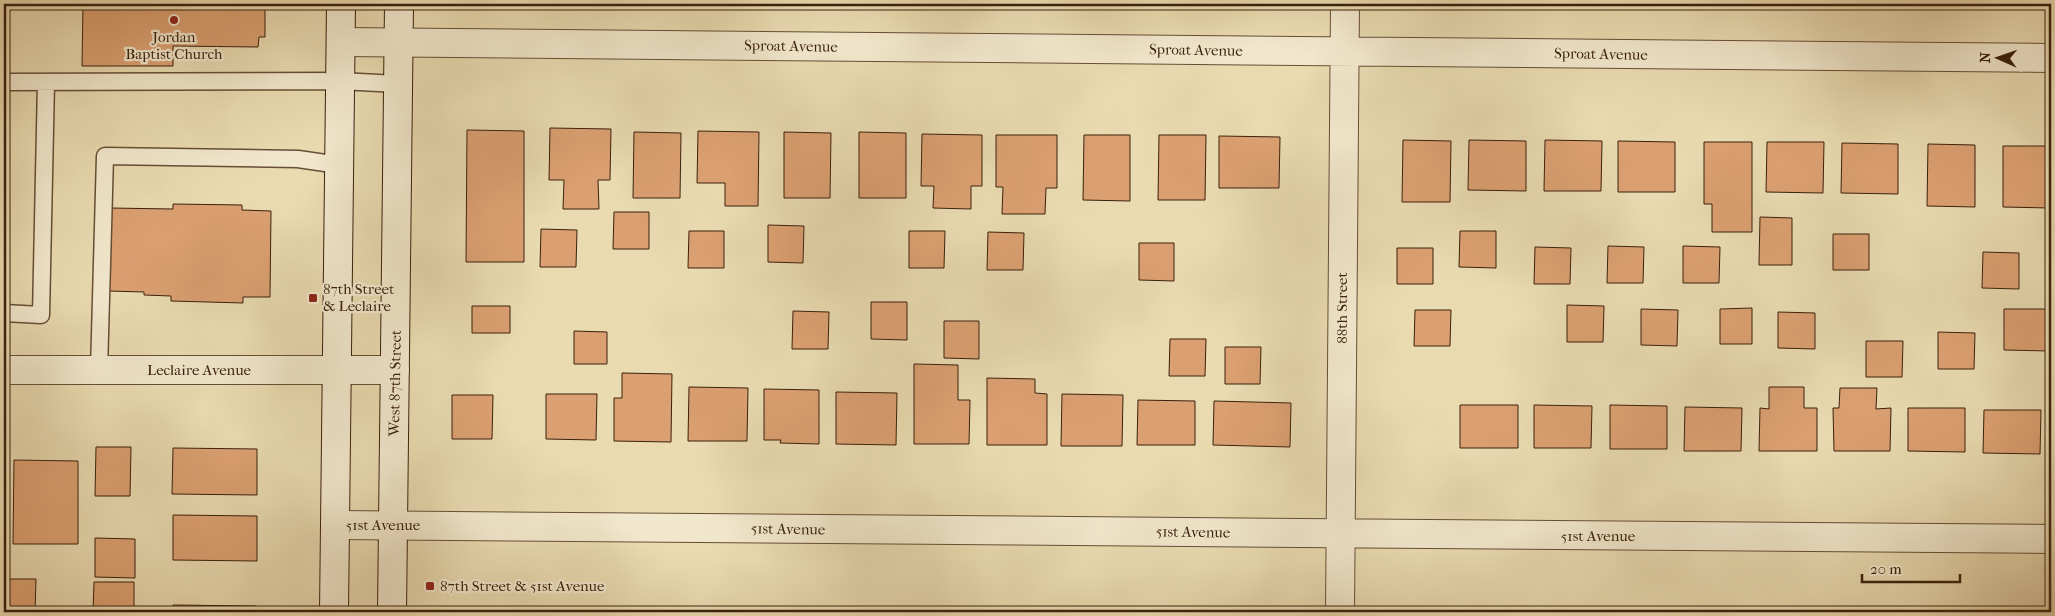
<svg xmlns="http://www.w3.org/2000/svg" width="2055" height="616" font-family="'IM FELL French Canon',serif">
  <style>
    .building { fill: #dba072; stroke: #3b200c }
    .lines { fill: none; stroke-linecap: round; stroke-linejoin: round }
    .lane-casing { stroke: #664e35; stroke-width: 19 }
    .street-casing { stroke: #664e35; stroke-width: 30 }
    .secondary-casing { stroke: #3b200c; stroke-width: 30 }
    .lane { stroke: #f1e7cc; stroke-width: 16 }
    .street { stroke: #f1e7cc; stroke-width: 28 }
    .secondary { stroke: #f1e7cc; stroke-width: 28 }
    .poi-dot { fill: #8f2418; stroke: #f1e7cc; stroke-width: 2 }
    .labels { text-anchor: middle; stroke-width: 4.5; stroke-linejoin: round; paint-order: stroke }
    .poi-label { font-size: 15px; fill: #3b200c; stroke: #f1e7cc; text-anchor: start }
    .street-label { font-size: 15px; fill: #3b200c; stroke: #f1e7cc }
  </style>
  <rect width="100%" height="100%" fill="#e9dab0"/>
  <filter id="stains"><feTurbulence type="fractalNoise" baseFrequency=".004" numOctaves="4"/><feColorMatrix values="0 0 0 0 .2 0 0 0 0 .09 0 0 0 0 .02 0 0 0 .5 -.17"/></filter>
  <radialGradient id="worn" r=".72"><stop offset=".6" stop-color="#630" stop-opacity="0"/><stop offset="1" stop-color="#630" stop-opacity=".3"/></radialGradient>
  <!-- building -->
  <path class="building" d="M83,4H265V37H259L258,47L173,46V66H82Z
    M550,128L611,129L610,180H598L599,209H563L564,180H549Z
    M467,130L524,131V262H466Z
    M698,131L759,132L758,206H725V183H697Z
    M634,132L681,133L680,198H633Z
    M784,132L831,133L830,198H784Z
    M859,132L906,133V198H859Z
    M922,134L982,135V186H971V209L933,208L934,186H921Z
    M996,135H1057V188H1046L1045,214H1002L1003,187H996Z
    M1084,135H1130V201L1083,200Z
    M1159,135H1206L1205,200H1158Z
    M1219,136L1280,137L1279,188H1219Z
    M1403,140L1451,141L1450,202H1402Z
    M1469,140L1526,141V191L1468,190Z
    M1545,140L1602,141L1601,191H1544Z
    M1618,141L1675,142V192H1618Z
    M1704,142H1752V232H1712V204H1704Z
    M1767,142H1824L1823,193L1766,192Z
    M1842,143L1898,144V194L1841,193Z
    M1928,144L1975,145V207L1927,206Z
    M2003,146H2051L2050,208L2003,207Z
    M173,204L242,205V210L271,211L270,297H243V303L171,301V296L144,295V292L109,291L110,208L173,209Z
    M614,212H649V249H613Z
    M1760,217L1792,218V265H1759Z
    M768,225L804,226L803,263L768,262Z
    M541,229L577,230L576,267H540Z
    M689,231H724V268H688Z
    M909,231H945L944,268H909Z
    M1460,231H1496V268L1459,267Z
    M988,232L1024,233L1023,270H987Z
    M1833,234H1869V270H1833Z
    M1139,243H1174V281L1139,280Z
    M1608,246L1644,247L1643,283H1607Z
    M1683,246L1720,247L1719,283H1683Z
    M1535,247L1571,248L1570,284H1534Z
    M1397,248H1433V284H1397Z
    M1983,252L2019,253V289L1982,288Z
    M871,302H907V340L871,339Z
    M1567,305L1604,306L1603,342H1567Z
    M472,306H510V333H472Z
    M1752,308V344H1720V309Z
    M1641,309L1678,310L1677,346L1641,345Z
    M2004,309H2050L2049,351L2004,350Z
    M1415,310H1451L1450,346H1414Z
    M793,311L829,312L828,349H792Z
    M1778,312L1815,313V349L1778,348Z
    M944,321H979V359L944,358Z
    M574,331L607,332V364H574Z
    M1938,332L1975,333L1974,369H1938Z
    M1170,339H1206L1205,376H1169Z
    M1866,341H1903L1902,377H1866Z
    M1225,347H1261L1260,384H1225Z
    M914,364L958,365V400H970L969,444H914Z
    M622,373L672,374L671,442L614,441V398H622Z
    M987,378L1035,379V393L1047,394V445H987Z
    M689,387L748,388L747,441H688Z
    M1769,387H1804V408H1817V451H1759L1760,408L1769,409Z
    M1840,388H1877L1876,409L1891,408L1890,451H1834L1833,408H1839Z
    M764,389L819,390V444L780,443L781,440H764Z
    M836,392L897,393L896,445L836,444Z
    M546,394H597L596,440L546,439Z
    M1062,394L1123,395L1122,446H1061Z
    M452,395H493L492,439H452Z
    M1138,400L1195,401V445H1137Z
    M1214,401L1291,403L1290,447L1213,445Z
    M1460,405H1518V448H1460Z
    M1534,405L1592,406L1591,448H1534Z
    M1610,405L1667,406V449H1610Z
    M1685,407L1742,408L1741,451H1684Z
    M1908,408H1965V452L1908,451Z
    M1984,410H2041L2040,454L1983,453Z
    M96,447H131L130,496H95Z
    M173,448L257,449V495L172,494Z
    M14,460L78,461V544H13Z
    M173,515L257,516V561L173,560Z
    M95,538L135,539V578L95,577Z
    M4,579H36L35,612H4Z
    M94,582H134V612H93Z
    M173,605L256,606V612H173Z
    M458,607H515V612H458Z
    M544,609H601V612H544Z
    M618,610H676V612H618Z
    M693,610H751V612H693Z
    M843,611H901V612Z"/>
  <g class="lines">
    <!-- lane casing -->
    <g class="lane-casing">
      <path id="lane" d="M4,82L340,81L398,84
        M4,313L41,315L46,82
        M99,370L105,156L298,159L339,165"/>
    </g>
    <!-- street casing -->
    <g class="street-casing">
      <path id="street" d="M341,42L2051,58
        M4,370H395
        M335,525L2051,539
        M1340,612L1345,4"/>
    </g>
    <!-- secondary casing -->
    <g class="secondary-casing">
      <path id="secondary" d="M334,612L341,4
        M392,612L399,4"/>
    </g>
    <!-- lane -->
    <use href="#lane" class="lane"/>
    <!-- street -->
    <use href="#street" class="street"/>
    <!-- secondary -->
    <use href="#secondary" class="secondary"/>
  </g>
  <!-- markers -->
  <g class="poi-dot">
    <circle cx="174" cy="20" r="5"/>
    <rect x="308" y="293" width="10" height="10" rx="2.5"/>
    <rect x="425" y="581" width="10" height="10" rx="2.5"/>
  </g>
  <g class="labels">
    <!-- poi labels -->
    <g class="poi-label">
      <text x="174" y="42" text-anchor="middle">Jordan<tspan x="174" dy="17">Baptist Church</tspan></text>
      <text x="323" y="294">87th Street<tspan x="323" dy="17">&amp; Leclaire</tspan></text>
      <text x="440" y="591">87th Street &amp; 51st Avenue</text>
    </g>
    <!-- street labels -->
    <g class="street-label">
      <text transform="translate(791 46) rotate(1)" y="5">Sproat Avenue</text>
      <text transform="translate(1196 50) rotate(1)" y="5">Sproat Avenue</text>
      <text transform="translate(1601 54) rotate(1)" y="5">Sproat Avenue</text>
      <text transform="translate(1342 308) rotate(-90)" y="5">88th Street</text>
      <text x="199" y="375">Leclaire Avenue</text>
      <text transform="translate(395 383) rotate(-89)" y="5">West 87th Street</text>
      <text x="383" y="530">51st Avenue</text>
      <text transform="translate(788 529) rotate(1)" y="5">51st Avenue</text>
      <text transform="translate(1193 532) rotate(1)" y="5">51st Avenue</text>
      <text x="1598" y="541">51st Avenue</text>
    </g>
  </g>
  <!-- margin -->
  <rect width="2055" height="616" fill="none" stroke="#e9dab0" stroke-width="20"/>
  <rect x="5" y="5" width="2045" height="606" fill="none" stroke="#3b200c" stroke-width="2.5"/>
  <rect x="10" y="10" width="2035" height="596" fill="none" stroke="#3b200c"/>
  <!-- north arrow -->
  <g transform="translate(1998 58) rotate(272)" stroke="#f1e7cc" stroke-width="4" paint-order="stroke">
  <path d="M0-4L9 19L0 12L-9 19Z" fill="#3b200c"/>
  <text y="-8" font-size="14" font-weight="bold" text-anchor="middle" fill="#3b200c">N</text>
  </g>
  <!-- scale -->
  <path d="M1862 574v8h98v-8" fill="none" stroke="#3b200c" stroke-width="2.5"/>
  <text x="1870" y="574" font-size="15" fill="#3b200c" stroke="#f1e7cc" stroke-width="4" paint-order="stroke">20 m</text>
  <rect width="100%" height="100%" filter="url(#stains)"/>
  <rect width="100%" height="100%" fill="url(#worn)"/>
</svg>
